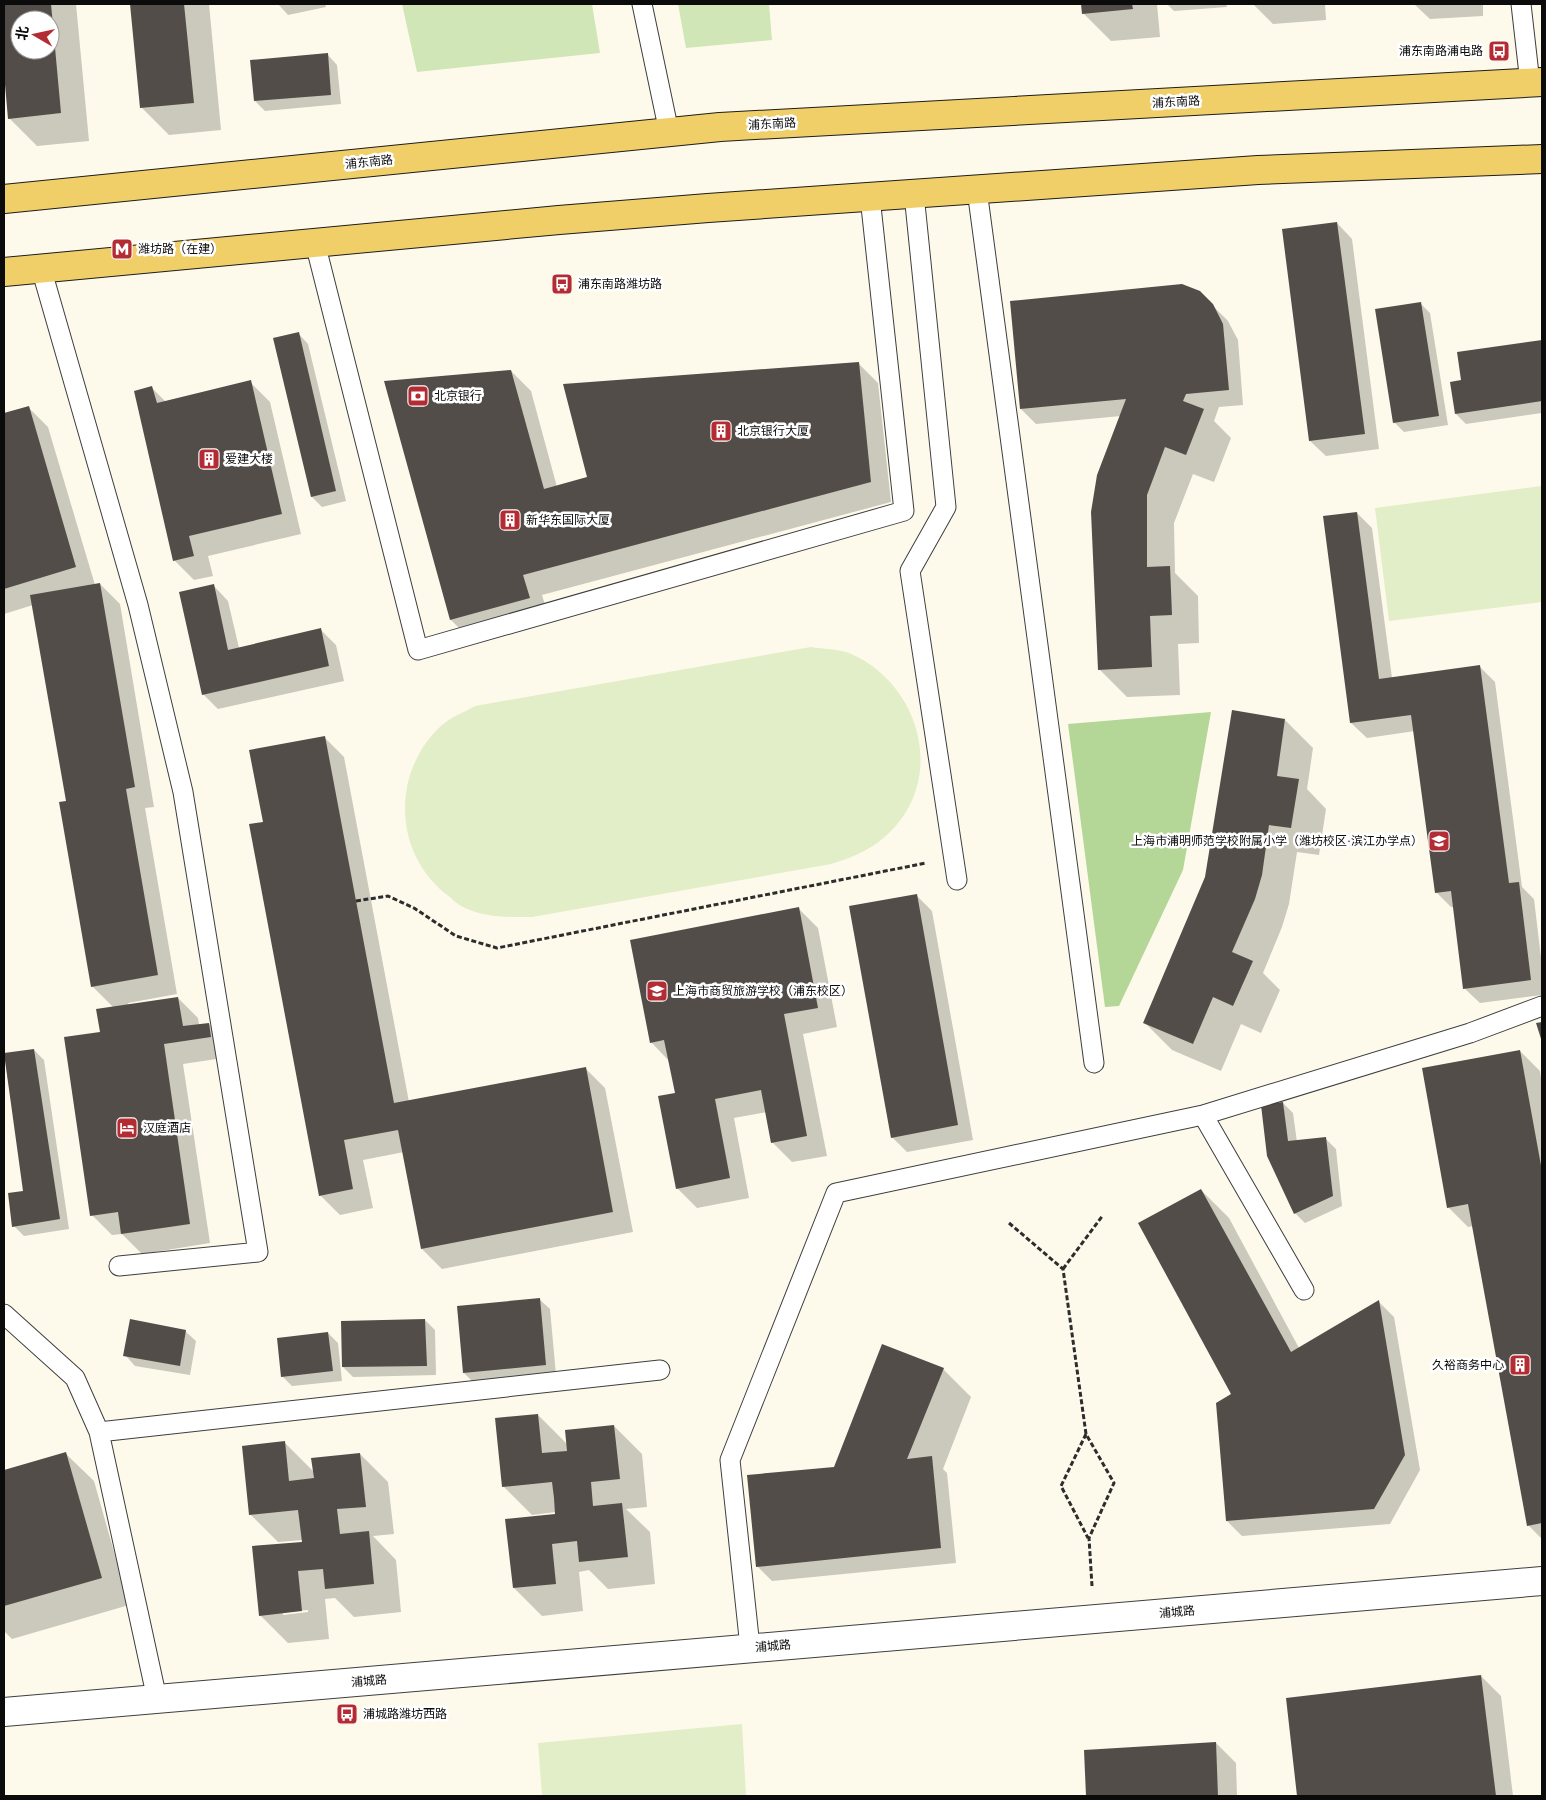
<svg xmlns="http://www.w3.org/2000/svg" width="1546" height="1800" font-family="'Times New Roman','Noto Sans SC',serif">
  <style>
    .green { fill: #d0e6b7 }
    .forest { fill: #b4d697 }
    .pitch { fill: #e1eec8 }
    .shadow { fill: #0003; fill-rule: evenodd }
    .building { fill: #534d49; fill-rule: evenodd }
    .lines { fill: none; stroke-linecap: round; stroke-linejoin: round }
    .lane-casing { stroke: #3e3e3e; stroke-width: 21 }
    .street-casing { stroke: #3e3e3e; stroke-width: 30 }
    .primary-casing { stroke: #1c1c1c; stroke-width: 30 }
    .path { stroke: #2d2d2d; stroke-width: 3; stroke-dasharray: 5 2.5; stroke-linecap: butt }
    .lane { stroke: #fff; stroke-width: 19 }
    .street { stroke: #fff; stroke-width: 28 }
    .primary { stroke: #f1cf68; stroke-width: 28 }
    .labels { text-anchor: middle; stroke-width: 5; stroke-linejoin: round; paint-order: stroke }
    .poi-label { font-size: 12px; fill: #0b0b0b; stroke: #fff; text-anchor: start }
    .street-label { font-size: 12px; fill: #0b0b0b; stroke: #fff }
  </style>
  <rect width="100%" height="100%" fill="#fefaeb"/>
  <!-- green -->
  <path class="green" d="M402,4H592L600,53L417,72Z
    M678,4H769L772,40L686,48Z"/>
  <!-- forest -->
  <path class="forest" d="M1211,712L1183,870L1119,1006L1105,1007L1068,724Z"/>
  <!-- pitch -->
  <path class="pitch" d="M1542,486V602L1389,621L1375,508Z
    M811,647C823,649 838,649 849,653C919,682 947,776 890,832C873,849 854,857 831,864L532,917C509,917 487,918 465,908C460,906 454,901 450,897C393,856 390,772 442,725C451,717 465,712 475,706Z
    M742,1724L746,1796H542L538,1743Z"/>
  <!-- shadow -->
  <path class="shadow" d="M4,4H76L89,141L37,146L9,118L4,60ZM20,20H50V50H20Z
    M132,4H209L221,130L169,135L141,107Z
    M278,4H325L326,7L288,15Z
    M1082,4H1157L1160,37L1111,41L1083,13Z
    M1167,4H1226L1227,7L1174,11Z
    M1253,4H1325L1326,20L1273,24Z
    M1414,4H1483V16L1430,19Z
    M327,54L337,65L341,104L265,111L255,101Z
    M1337,223L1352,239L1379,449L1326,456L1310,441Z
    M1199,292L1228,321L1238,340L1243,405L1219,407L1214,421L1231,438L1214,482L1193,474L1174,523L1175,573L1198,596L1199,643L1178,644L1180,695L1127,697L1099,669L1121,416L1036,424L1021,409Z
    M1420,303L1430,313L1448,425L1404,432L1394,422Z
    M298,333L308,344L346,501L322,507L312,497L275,339Z
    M1542,342V413L1466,424L1456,414L1463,381L1458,353Z
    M858,363L878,383L891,502L542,595L549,618L471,640L451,620L511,371L531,391L557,487L589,478Z
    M250,382L270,402L301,534L208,556L213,576L194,580L174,560L152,388L166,402Z
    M28,407L48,427L95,585L100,584L120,604L154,807L145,808L177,994L128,1003L129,1005L178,998L198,1018L199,1025L209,1024L229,1044L230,1057L183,1064L210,1243L142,1254L122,1234L112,1235L92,1215L101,1033L114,1008L92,986L67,802L33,605L4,614V415Z
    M1357,513L1372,528L1392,678L1480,667L1495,682L1522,887L1534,899L1542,966V995L1480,1003L1464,988L1454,907H1451L1436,892L1415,731L1367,738L1351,723Z
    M213,585L228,601L239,648L321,630L336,645L344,681L218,709L203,694Z
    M1285,720L1313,748L1307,789L1326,809L1319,855L1297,852L1289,904L1282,927L1263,973L1280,990L1261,1033L1241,1024L1221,1071L1172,1050L1144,1022Z
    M324,737L344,757L409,1102L585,1068L605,1088L633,1232L442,1269L422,1249L404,1152L363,1160L373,1208L340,1215L320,1195L264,823Z
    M916,895L932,911L973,1140L907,1152L892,1137Z
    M798,908L818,928L837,1027L803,1034L827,1156L792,1162L772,1142L767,1112L734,1118L749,1198L697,1208L677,1188L676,1094L670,1062L651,1042Z
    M34,1050L44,1060L69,1229L24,1236L14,1226L25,1192L4,1054Z
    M1520,1051L1540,1071L1542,1085V1539L1528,1525L1473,1226L1468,1227L1448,1207Z
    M1283,1103L1293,1113L1297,1142L1325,1138L1336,1149L1342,1206L1305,1223L1295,1213Z
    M1201,1190L1229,1218L1299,1348L1379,1302L1394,1317L1420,1470L1390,1524L1242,1536L1227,1521L1233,1394Z
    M539,1299L550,1309L556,1375L474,1383L464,1373Z
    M425,1320L435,1330L436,1375L353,1377L343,1367Z
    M185,1331L196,1341L190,1375L135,1366L125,1355Z
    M328,1333L338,1343L342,1381L292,1386L282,1376Z
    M943,1369L971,1397L943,1469L947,1473L956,1563L772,1581L757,1566L835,1468Z
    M538,1415L568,1445L614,1426L642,1454L647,1507L626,1509L650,1532L655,1584L608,1589L589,1570L579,1572L583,1611L542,1616L514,1588L556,1515V1512L532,1515L504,1487Z
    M284,1442L314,1472L360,1454L388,1482L394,1534L373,1536L396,1560L401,1612L354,1617L335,1598L325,1599L329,1639L288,1643L260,1615L303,1543V1540L278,1542L250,1514ZM308,1610V1612L283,1615V1612Z
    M66,1454L94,1481L129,1605L12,1639L4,1631V1471Z
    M1481,1676L1501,1696L1513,1796H1298L1287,1699Z
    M1216,1743L1236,1763L1237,1796H1087L1085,1751Z"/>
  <!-- building -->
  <path class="building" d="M4,4H51L61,113L8,119L4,73ZM20,20H50V50H20Z
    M130,4H184L194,103L140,108Z
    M1081,4H1132L1133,9L1082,14Z
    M328,53L331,95L254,101L250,60Z
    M1337,222L1365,434L1309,441L1282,229Z
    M1182,284L1200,291L1213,304L1223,324L1229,390L1186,394L1183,401L1204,409L1186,455L1165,447L1147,495V567L1170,566L1172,615L1150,616L1152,667L1098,670L1091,512L1097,475L1126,399L1020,409L1010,301Z
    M1421,302L1439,416L1393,423L1375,309Z
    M299,332L336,491L311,497L273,338Z
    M1542,340V401L1455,414L1450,382L1461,380L1457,352Z
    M859,362L871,482L523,575L530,598L450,620L384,381L511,370L544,489L587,477L563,384Z
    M251,380L282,514L189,536L194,556L173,561L134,391L152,386L157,403Z
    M29,406L76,567L4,589V413Z
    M1357,512L1379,679L1480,665L1509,883L1519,882L1531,980L1463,989L1451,891L1435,893L1411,715L1350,723L1323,516Z
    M100,583L135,787L126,789L158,975L91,987L59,802L66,801L30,595Z
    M214,584L228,650L321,628L329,666L202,695L179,592Z
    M1232,710L1285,719L1277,776L1299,779L1291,828L1269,825L1262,875L1255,899L1232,952L1253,961L1233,1006L1213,997L1193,1044L1143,1023L1205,877Z
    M325,736L394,1103L586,1067L613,1212L421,1249L398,1130L344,1140L353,1189L319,1196L249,824L263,822L249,750Z
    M917,894L958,1125L891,1138L849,906Z
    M799,907L818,1008L784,1014L807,1136L771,1143L761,1090L715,1099L730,1178L676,1189L658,1096L675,1093L664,1040L650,1043L630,940Z
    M178,997L183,1026L209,1023L211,1037L164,1044L190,1224L121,1234L118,1212L90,1216L64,1037L100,1032L96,1009Z
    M1542,1022V1042L1536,1023Z
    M34,1049L60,1219L12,1227L8,1193L23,1191L4,1053Z
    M1520,1050L1542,1171V1523L1527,1526L1468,1204L1447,1208L1422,1068Z
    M1283,1102L1288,1141L1326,1137L1333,1196L1294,1214L1267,1156L1261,1105Z
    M1201,1189L1291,1352L1379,1300L1405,1455L1374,1509L1226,1521L1216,1403L1231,1394L1138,1223Z
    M540,1298L546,1365L463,1373L457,1306Z
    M130,1319L186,1330L180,1366L123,1356Z
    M425,1319L427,1366L342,1367L341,1321Z
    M328,1332L333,1371L281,1377L277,1338Z
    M882,1344L944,1368L907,1459L932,1456L941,1548L756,1567L747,1475L834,1467Z
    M538,1414L542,1453L567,1451L565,1430L614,1425L620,1479L591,1482L593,1506L622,1503L628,1557L579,1562L577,1541L552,1544L556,1584L513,1588L505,1519L555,1514L554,1498L552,1482L502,1487L495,1418Z
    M285,1441L289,1481L314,1478L311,1458L360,1453L366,1507L337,1509L340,1534L369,1531L374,1584L325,1589L323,1569L298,1571L302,1611L259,1616L252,1546L302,1542L298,1510L249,1515L242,1446Z
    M66,1452L102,1578L4,1606V1470Z
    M1481,1675L1496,1796H1297L1286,1698Z
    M1216,1742L1218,1796H1086L1084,1750Z"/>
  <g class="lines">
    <!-- lane casing -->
    <g class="lane-casing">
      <path id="lane" d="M642,4L669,132
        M1521,4L1530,83
        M977,190L1094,1063
        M914,194L946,507L910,571L957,880
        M315,243L418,650L904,511L870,197
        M41,268L138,605L183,792L258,1252L119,1266
        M1203,1115L1470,1033L1542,1006
        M4,1314L75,1378L99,1432L157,1699
        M99,1432L660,1370
        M750,1647L730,1460L836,1193L1203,1115L1304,1290"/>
    </g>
    <!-- street casing -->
    <g class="street-casing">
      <path id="street" d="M4,1712L1542,1581"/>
    </g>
    <!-- primary casing -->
    <g class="primary-casing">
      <path id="primary" d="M4,199L720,127L1542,82
        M4,272L559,220L708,208L1258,170L1542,159"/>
    </g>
    <!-- path -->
    <path class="path" d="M356,901L388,896L414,908L456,936L497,948L926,863
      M1009,1223L1063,1269L1086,1434L1114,1483L1089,1538L1092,1586
      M1063,1269L1103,1215
      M1086,1434L1061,1486L1088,1538"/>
    <!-- lane -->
    <use href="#lane" class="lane"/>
    <!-- street -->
    <use href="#street" class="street"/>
    <!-- primary -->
    <use href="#primary" class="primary"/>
  </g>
  <!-- icons -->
  <defs>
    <g id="bus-square" transform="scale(1.125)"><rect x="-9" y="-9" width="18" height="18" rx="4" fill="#b32c33" stroke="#fff"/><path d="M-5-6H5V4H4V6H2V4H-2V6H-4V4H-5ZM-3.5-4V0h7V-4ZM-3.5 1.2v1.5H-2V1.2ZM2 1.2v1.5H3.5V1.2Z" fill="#fff"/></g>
    <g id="metro-square" transform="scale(1.125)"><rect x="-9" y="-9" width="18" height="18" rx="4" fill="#b32c33" stroke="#fff"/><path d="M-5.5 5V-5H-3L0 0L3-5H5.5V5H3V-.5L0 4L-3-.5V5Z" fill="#fff"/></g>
    <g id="bank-square" transform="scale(1.125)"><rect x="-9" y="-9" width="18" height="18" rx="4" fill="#b32c33" stroke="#fff"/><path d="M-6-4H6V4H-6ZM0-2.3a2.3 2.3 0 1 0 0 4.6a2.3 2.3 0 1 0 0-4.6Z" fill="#fff"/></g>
    <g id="building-square" transform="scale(1.125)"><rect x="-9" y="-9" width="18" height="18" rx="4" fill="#b32c33" stroke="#fff"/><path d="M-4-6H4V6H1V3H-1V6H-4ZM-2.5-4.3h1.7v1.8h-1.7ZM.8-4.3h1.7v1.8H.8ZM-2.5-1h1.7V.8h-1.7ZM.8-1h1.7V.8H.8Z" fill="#fff"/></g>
    <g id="school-square" transform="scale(1.125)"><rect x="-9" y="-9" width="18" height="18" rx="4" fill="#b32c33" stroke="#fff"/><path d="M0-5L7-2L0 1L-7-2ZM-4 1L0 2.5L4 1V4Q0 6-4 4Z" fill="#fff"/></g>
    <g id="hotel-square" transform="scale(1.125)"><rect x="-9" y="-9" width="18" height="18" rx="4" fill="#b32c33" stroke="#fff"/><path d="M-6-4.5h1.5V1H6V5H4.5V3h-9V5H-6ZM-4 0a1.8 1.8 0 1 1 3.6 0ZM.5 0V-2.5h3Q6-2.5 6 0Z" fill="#fff"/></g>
  </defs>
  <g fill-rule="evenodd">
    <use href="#bus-square" x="1499" y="51"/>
    <use href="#metro-square" x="122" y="249"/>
    <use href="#bus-square" x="562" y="284"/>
    <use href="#bank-square" x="418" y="396"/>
    <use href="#building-square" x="721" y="431"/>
    <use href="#building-square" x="209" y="459"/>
    <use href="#building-square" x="510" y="520"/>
    <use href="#school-square" x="1439" y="841"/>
    <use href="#school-square" x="657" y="991"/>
    <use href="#hotel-square" x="127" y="1128"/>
    <use href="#building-square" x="1520" y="1365"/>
    <use href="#bus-square" x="347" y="1714"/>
  </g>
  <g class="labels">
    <!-- poi labels -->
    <g class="poi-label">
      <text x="1483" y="55" text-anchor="end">浦东南路浦电路</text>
      <text x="138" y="253">潍坊路（在建）</text>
      <text x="578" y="288">浦东南路潍坊路</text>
      <text x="434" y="400">北京银行</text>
      <text x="737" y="435">北京银行大厦</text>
      <text x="225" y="463">爱建大楼</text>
      <text x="526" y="524">新华东国际大厦</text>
      <text x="1423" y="845" text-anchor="end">上海市浦明师范学校附属小学（潍坊校区·滨江办学点）</text>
      <text x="673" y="995">上海市商贸旅游学校（浦东校区）</text>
      <text x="143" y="1132">汉庭酒店</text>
      <text x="1504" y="1369" text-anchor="end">久裕商务中心</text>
      <text x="363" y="1718">浦城路潍坊西路</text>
    </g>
    <!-- street labels -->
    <g class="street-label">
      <text transform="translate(1176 102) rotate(-3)" y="4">浦东南路</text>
      <text transform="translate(772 124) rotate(-3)" y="4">浦东南路</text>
      <text transform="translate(369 162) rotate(-6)" y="4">浦东南路</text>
      <text transform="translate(1177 1612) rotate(-5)" y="4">浦城路</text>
      <text transform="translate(773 1646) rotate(-5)" y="4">浦城路</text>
      <text transform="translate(369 1681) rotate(-5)" y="4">浦城路</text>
    </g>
  </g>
  <!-- border -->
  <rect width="1546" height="1800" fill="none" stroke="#0b0b0b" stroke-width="10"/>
  <!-- north arrow -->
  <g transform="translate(35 35) rotate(279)"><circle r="24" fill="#ffffff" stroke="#9d9d9d"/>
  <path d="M0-4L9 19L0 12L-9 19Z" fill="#b32c33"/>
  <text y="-8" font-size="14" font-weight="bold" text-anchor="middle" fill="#0b0b0b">北</text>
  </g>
</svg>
